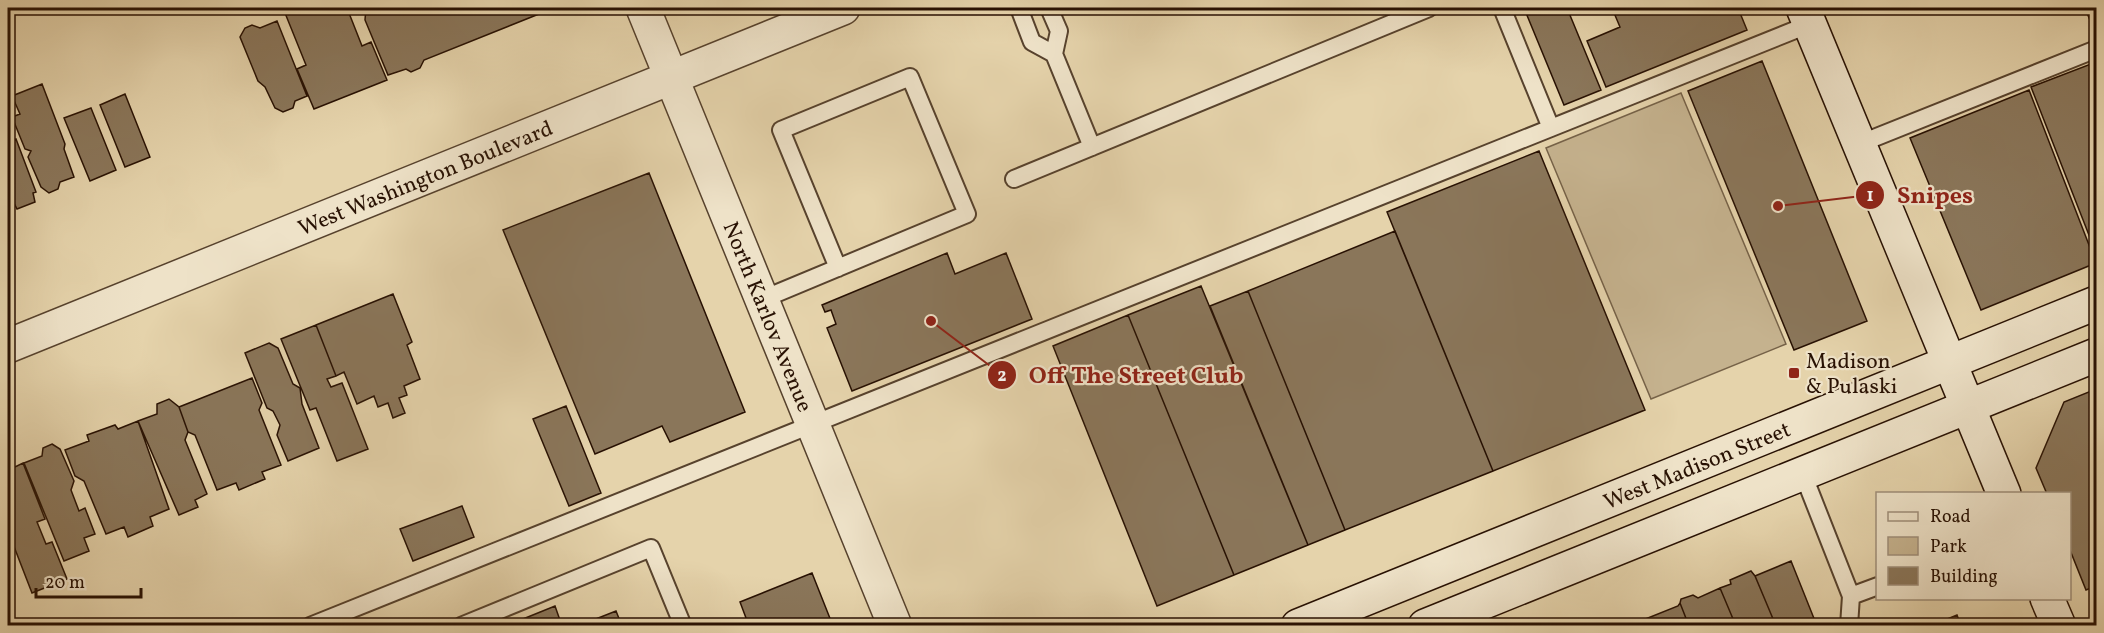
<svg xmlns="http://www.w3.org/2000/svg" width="2104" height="633" font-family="Vollkorn,serif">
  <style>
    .green { fill: #c5b28e; stroke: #766248; stroke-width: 1.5 }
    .building { fill: #8a765a; stroke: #281103; stroke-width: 1.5 }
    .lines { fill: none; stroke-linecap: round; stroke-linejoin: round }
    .service-casing { stroke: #57422d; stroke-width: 20 }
    .minor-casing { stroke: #57422d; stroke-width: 36 }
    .tertiary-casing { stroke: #57422d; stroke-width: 36 }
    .secondary-casing { stroke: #281103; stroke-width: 36 }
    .service { stroke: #eee2c8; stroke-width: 16 }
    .minor { stroke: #eee2c8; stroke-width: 33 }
    .tertiary { stroke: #eee2c8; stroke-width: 33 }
    .secondary { stroke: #eee2c8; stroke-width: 33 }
    .poi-dot { fill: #8f2418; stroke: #eee2c8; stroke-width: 2 }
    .labels { text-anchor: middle; stroke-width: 4.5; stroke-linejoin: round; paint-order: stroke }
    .street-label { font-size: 22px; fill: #281103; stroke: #eee2c8 }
    .poi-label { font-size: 22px; fill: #281103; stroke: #eee2c8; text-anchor: start }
    .leader { fill: none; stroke: #8f2418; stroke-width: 2 }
    .callout-dot { fill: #8f2418; stroke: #eee2c8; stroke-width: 2 }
    .mark-label { font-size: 18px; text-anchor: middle; font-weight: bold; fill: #fff }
    .callout-label { font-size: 24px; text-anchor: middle; font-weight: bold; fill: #8f2418; stroke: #eee2c8; stroke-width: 4.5; stroke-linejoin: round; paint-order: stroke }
  </style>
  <rect width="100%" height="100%" fill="#e5d3ab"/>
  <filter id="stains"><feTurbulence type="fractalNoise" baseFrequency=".00333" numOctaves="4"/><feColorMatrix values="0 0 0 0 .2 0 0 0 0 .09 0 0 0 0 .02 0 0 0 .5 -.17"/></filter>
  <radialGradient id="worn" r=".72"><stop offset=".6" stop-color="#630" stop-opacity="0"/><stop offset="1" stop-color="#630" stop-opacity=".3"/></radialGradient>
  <!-- green -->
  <path class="green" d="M1681,93L1786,344L1651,399L1546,148Z"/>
  <!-- building -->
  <path class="building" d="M283,8H347L362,46L371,42L387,80L314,109L297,69L306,65Z
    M366,8H402L404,14L411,10L410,8H554L424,60L420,68L411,72L406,69L388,75L365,20Z
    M1524,8H1567L1601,90L1564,105Z
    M1612,8H1738L1747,30L1606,87L1587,41L1620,27Z
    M2085,8H2096V35Z
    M277,21L307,96L295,101L293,108L283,112L275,108L265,87L258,81L240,37L245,28L252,25L260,28Z
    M1762,61L1867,321L1794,350L1688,91Z
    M2096,62V253L2031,87Z
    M42,84L65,144L64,149L74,177L60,182L58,189L49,193L41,187L28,157L31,151L25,149L12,117L20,114L12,96Z
    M2029,90L2096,263L1981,310L1910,138Z
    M125,94L150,157L125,167L100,105Z
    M91,108L116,170L90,181L64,118Z
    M16,139L36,192L33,193L35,202L17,209L14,203L8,200V142Z
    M1539,151L1645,410L1493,471L1387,212Z
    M649,173L745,412L670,442L662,426L595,454L503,230Z
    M1395,231L1493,471L1345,530L1248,291Z
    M947,253L955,274L1006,253L1032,319L852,391L827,328L836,324L831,310L825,312L822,305Z
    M1201,286L1308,545L1234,575L1128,315Z
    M1248,291L1345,530L1308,545L1210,306Z
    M393,294L412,342L407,345L420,379L404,386L407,395L399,398L405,413L393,418L388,403L378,407L374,396L357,404L344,372L336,376L316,325Z
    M1128,315L1234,575L1157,606L1053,346Z
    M316,325L336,376L327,379L331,387L342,383L368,449L337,461L316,408L310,410L281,339Z
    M269,343L278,348L293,384L300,388L302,404L319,448L288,461L277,435L280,425L273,411L267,408L245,353Z
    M252,378L262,403L259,410L281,465L262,472L265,479L239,490L236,483L217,490L195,435L188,432L179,407Z
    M2096,389V586L2086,590L2070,550V494H2047L2036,468L2064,402Z
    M169,399L179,407L188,432L185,440L207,494L195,500L198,507L179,515L138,421L157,414V404Z
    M566,406L601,493L569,506L533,419Z
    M138,421L169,509L150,517L153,526L128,537L124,527L106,534L84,481L75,476L65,450L89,441L87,435L115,425L118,429Z
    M52,444L60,449L74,481L71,490L79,511L85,508L95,534L84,538L89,551L64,561L24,463L42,456L43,448Z
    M9,454L15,467L23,463L45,519L37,522L46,544L52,542L67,579L32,593L8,531Z
    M462,506L474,537L413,561L400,529Z
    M1791,561L1817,626H1776L1755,576Z
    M1751,571L1755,576L1776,626H1736L1720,588L1731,584L1730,580Z
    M812,573L833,626H749L740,602Z
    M1720,588L1736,626H1689L1680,603L1681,599L1693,595L1698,598Z
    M1680,603L1689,626H1645L1643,620L1678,606Z
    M555,606L562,626H526L523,619Z
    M616,611L622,626H578Z
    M1957,615L1961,626H1930Z"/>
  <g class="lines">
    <!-- service casing -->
    <g class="service-casing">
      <path id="service" d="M1019,8L1032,42L1054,54L1059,31L1049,8
        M1502,8L1551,128
        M1054,54L1092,147
        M1859,144L2094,50
        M1014,179L1429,8
        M763,299L967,214L910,77L781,130L838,268
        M1803,474L1851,596L1849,626
        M1851,596L1878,586
        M310,626L1810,24
        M461,626L651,548L683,626"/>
    </g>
    <!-- minor casing -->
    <g class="minor-casing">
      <g id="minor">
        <path id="s1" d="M643,8L895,626"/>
      </g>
    </g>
    <!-- tertiary casing -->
    <g class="tertiary-casing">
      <g id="tertiary">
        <path id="s2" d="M8,346L843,8"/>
      </g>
    </g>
    <!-- secondary casing -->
    <g class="secondary-casing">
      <g id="secondary">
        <path d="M1803,8L2004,494"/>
        <path d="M2047,598L2059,626"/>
        <path id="s3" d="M1298,626L2096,303"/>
        <path d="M1425,626L2096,355"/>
      </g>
    </g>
    <!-- service -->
    <use href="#service" class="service"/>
    <!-- minor -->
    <use href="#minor" class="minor"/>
    <!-- tertiary -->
    <use href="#tertiary" class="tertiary"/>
    <!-- secondary -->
    <use href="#secondary" class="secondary"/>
  </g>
  <!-- markers -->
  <rect class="poi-dot" x="1788" y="367" width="12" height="12" rx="3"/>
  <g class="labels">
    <!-- street labels -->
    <g class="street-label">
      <text dy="8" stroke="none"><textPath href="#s2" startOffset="450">West Washington Boulevard</textPath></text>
      <text dy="8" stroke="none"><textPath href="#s1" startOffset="333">North Karlov Avenue</textPath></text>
      <text dy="8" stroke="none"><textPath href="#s3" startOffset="430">West Madison Street</textPath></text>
    </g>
    <!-- poi labels -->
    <g class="poi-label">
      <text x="1806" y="368">Madison<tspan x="1806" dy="25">&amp; Pulaski</tspan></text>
    </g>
  </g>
  <!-- callouts -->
  <path class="leader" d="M1778 206L1870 195M931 321L1002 375"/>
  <g class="callout-dot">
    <circle cx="1778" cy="206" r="6"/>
    <circle cx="931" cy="321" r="6"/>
    <circle cx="1870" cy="195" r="15"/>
    <circle cx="1002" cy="375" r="15"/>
  </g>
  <g class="mark-label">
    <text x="1870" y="201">1</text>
    <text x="1002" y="381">2</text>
  </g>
  <g class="callout-label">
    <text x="1935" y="203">Snipes</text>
    <text x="1136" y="383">Off The Street Club</text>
  </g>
  <!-- margin -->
  <rect width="2104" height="633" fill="none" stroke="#e5d3ab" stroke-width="30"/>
  <rect x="9" y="9" width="2086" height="615" fill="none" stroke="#281103" stroke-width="3"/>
  <rect x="15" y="15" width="2074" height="603" fill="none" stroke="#281103" stroke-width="1.5"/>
  <!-- legend -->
  <rect x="1876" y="492" width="195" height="108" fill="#eee2c8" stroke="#9f8e79" stroke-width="1.5"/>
  <rect x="1888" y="512" width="30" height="9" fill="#eee2c8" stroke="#9f8e79" stroke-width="1.5"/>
  <text x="1930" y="522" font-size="18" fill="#281103">Road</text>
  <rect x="1888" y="537" width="30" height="18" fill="#c5b28e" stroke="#9f8e79" stroke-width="1.5"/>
  <text x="1930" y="552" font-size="18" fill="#281103">Park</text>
  <rect x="1888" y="567" width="30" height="18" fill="#8a765a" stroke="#9f8e79" stroke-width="1.5"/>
  <text x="1930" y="582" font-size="18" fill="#281103">Building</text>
  <!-- scale -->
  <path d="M36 588v9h105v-9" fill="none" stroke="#281103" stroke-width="3"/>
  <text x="45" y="588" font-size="18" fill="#281103" stroke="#eee2c8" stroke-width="4.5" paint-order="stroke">20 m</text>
  <rect width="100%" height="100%" filter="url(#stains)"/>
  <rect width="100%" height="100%" fill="url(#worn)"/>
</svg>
